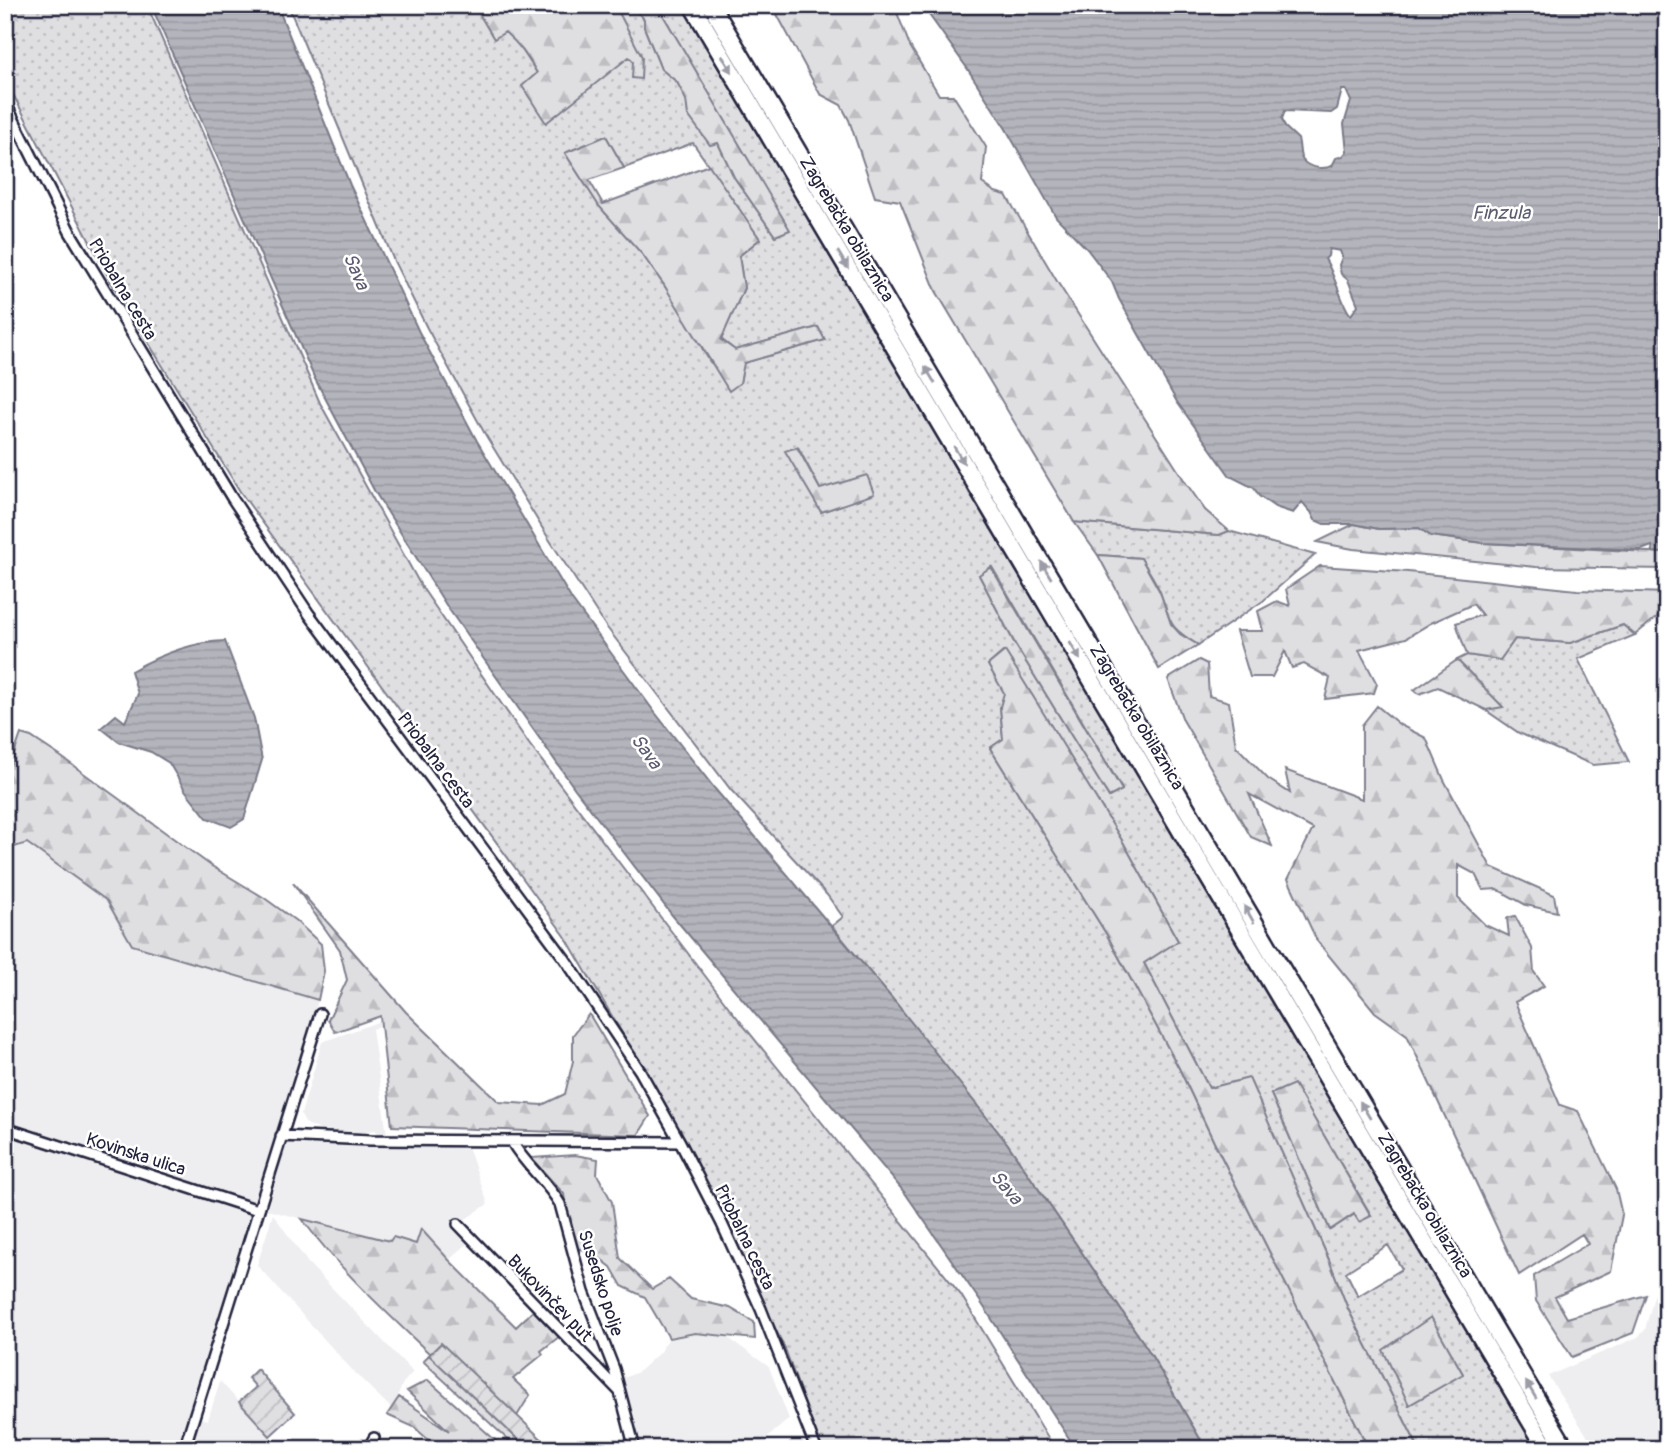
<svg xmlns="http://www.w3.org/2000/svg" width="1672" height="1454" font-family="Pangolin,sans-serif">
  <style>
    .built { fill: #eeeef1 }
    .grass { fill: url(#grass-dots); stroke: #80808e; stroke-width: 2; fill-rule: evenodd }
    .forest { fill: url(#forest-firs); stroke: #80808e; stroke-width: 2 }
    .garden { fill: url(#garden-furrows); stroke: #80808e; stroke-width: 2 }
    .water { fill: url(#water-rules); stroke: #7a7a88; stroke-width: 2; fill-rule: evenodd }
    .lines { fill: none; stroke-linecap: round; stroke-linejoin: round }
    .minor-casing { stroke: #22223b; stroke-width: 14 }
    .motorway-casing { stroke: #22223b; stroke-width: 21 }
    .minor { stroke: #fff; stroke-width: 9 }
    .motorway { stroke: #fff; stroke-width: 16 }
    .oneway { fill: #9c9ca7 }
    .labels { text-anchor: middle; stroke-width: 5; stroke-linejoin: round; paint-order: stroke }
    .street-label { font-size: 18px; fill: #22223b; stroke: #fff }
    .water-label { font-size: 19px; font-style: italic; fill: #5c5c6f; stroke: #fff }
  </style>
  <defs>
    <pattern id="grass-dots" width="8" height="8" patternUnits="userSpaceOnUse" patternTransform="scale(1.75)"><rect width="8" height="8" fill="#dfdfe2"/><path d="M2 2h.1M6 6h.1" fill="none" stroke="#bfbfc3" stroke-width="1.8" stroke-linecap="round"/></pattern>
    <pattern id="forest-firs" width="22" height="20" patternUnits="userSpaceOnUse" patternTransform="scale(1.75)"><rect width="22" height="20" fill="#dfdfe2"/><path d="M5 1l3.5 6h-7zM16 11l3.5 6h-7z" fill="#bfbfc3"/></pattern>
    <pattern id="garden-furrows" width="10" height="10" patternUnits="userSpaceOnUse" patternTransform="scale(1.75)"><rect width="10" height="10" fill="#dfdfe2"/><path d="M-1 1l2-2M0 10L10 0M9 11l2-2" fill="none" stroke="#bfbfc3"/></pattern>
    <pattern id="water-rules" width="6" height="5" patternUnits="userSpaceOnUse" patternTransform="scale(1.75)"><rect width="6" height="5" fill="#b4b4bc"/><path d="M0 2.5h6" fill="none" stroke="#9a9aa2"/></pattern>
  </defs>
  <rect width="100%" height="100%" fill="#fff"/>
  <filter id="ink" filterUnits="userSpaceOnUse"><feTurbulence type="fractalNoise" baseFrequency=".0143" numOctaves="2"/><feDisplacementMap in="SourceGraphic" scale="14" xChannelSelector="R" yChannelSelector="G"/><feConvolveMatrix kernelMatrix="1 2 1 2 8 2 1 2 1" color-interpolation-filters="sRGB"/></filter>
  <g filter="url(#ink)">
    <!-- built -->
    <path class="built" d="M27,843L107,902L132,945L318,1000L180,1449H5V850Z
      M386,1019L387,1023L372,1029L387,1135L379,1134L375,1130L350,1134L326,1133L305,1123L301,1114L322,1042Z
      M293,1141L467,1144L488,1204L458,1224L474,1238L449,1260L421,1229L416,1244L393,1238L391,1241L267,1210L286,1145Z
      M273,1214L308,1263L413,1372L403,1383L392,1409L353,1371L257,1265Z
      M1667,1279V1449H1596L1548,1376L1638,1337L1645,1330L1654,1296Z
      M695,1333L727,1337L769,1367L789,1419L754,1449H639L619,1380L638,1372L659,1353L669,1338Z
      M220,1381L270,1436L281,1449H257L253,1444L248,1449H191L200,1418L208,1420Z"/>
    <!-- grass -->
    <path class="grass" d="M5,5H147L320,403L421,586L529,744L731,1010L961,1295L1055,1449H821L785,1349L690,1149L565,936L241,493L111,282L5,79Z
      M288,5H474L494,38L505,32L519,45L537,73L629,57L633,61L641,57L615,5H631L644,19V27L661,69L677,82L687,100L688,115L718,143L734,177L775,236L789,230L657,5H681L1536,1449H1419L1348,1309L1329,1260L1249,1079L1209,1088L1144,963L1178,941L1123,842L1004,651L988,665L1005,693L1000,707L1003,739L990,748L1107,935L1179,1068L1214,1142L1369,1449H1206L1147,1348L1007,1143L832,926L843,917L827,895L731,790L605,625L549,539L485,434L427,328L394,261ZM606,136L624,168L693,143L760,239L739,256L744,288L721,339L735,350L818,327L825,340L743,363L740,383L710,362L678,305L642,254L599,206L565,153ZM798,447L820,489L874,494L821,512ZM992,567L1122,789V790L1109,797L1015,644L979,575ZM1293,1085H1294L1371,1215L1355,1214L1330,1230L1271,1094ZM1388,1245L1402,1269L1358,1296L1346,1272ZM1431,1318L1463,1374L1409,1405Z
      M1074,522L1219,535L1229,531L1315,555L1263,601L1198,645C1166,625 1172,624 1160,592C1156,581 1147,569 1141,558L1098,555Z
      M1623,625L1635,635L1578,659L1629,762L1593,765L1519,733L1484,709L1502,706L1457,660L1467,655L1500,660L1515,639L1570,643Z
      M429,1355L528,1449H518L423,1361Z"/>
    <!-- forest -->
    <path class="forest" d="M474,5H615L642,57L641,79L632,78L633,61L629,57L546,123L522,86L537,73C528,56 519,44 505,32L494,39Z
      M631,5H657L790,230L775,236L734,177L718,143L710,145L688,115L686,100L677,82L661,69L644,27V19Z
      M772,5H894L910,46L939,95H953L986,147L982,183L995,192L1006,195L1058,283L1186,483L1205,510L1229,531L1219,535L1074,522L936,291L900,201L875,197L849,120L841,105L820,94Z
      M606,136L624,168L589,180L603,204L709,165L760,239L739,256L744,288L721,340L735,350L818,327L825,340L744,363L740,383L729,391L664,285L642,254L599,206L565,153Z
      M797,447L820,489L867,475L874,494L821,512L785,451Z
      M1354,524L1379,529L1419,528L1431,536L1484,543L1667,553V569L1536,567L1353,549L1317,542Z
      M1098,555L1141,558L1160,592L1171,624L1180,634L1198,645L1159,669Z
      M1320,566L1408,572L1577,590L1667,593V609L1635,635L1623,625L1570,643L1515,639L1500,660L1467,655L1456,623L1482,615L1473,604L1431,623L1406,638L1359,650L1377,684L1374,693L1325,699L1330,678L1304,664L1292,668L1285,651L1272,677H1250L1236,631H1263L1258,611L1277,601L1290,606L1286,589Z
      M991,567L1122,790L1109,797L1015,644L979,575Z
      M1005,651L1123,842L1178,941L1144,963L1209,1088L1249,1078L1329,1260L1348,1309L1419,1449H1369L1214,1142L1179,1068L1107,935L990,748L1003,739L1000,707L1004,693L988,665Z
      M1199,660L1207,664L1209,696L1229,702L1236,746L1268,779L1290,793L1285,770L1362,799V725L1377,706L1400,725L1426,738L1444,780L1491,867L1554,895L1557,912L1526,905L1497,889L1483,890L1475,874L1458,865V898L1485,925L1509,936L1507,918L1515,916L1532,948L1534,972L1544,986L1515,1002L1560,1105L1578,1111L1616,1189L1622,1215L1611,1271L1555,1297L1567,1318L1646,1295L1633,1333L1572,1357L1536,1301L1534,1276L1588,1244L1582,1234L1519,1275L1407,1035L1375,1012L1317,941L1288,879L1313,829L1249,794L1272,846L1251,837L1183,720L1168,679Z
      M1457,660L1503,707L1486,710L1438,687L1419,694L1414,690Z
      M21,734L31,737L60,756L210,865L263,897L296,921L321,944L324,971L318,1000L132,945L107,901L27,843L5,850V780Z
      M293,883L406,1012L499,1102L542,1105L565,1094L573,1061V1035L589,1014L650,1116L638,1135L392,1126L380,1016L335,1032L328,1020L347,980L340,950Z
      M1294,1084L1371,1216L1359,1222L1354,1214L1330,1230L1271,1094Z
      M575,1155L598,1159L597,1174L612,1202L620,1258L652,1289L669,1279L691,1299L730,1308L754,1322L755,1339L695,1333L669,1338L645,1297L622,1286L611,1267L590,1251L571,1247L564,1194L531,1158Z
      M302,1219L390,1241L393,1237L416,1244L421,1229L449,1260L516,1327L535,1309L560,1336L541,1351L543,1354L513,1379L530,1395L517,1416L441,1344L430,1354C385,1311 339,1269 302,1219Z
      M1431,1317L1463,1374L1409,1405L1383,1350Z
      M428,1380L505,1449H439L414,1427L387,1415L399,1397L449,1431L407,1391Z"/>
    <!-- garden -->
    <path class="garden" d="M441,1343L552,1449H528L429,1355Z
      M257,1369L295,1413L270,1436L239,1402L256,1387L248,1378Z"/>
    <!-- water -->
    <path class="water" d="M151,5H277L350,185L419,332L477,441L572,600L653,710L715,789L896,1003L1007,1143L1147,1348L1206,1449H1076L980,1301L905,1193L672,915L575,789L448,608L375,492L314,377Z
      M922,5H1667V551L1662,553L1653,552L1652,546L1641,550L1484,543L1431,536L1419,528L1379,529L1354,524H1324L1315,520L1311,512L1302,502L1293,513L1275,507L1259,496L1254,488L1230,476L1177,402L1119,299L1112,282L1087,249L1056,217L1006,129L967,68ZM1342,90H1346L1351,101L1344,124L1347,151L1343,156L1336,158L1332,166C1323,170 1305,168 1301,157C1299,151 1300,145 1298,139L1285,127L1282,119L1285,111L1331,113L1337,109ZM1329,249L1340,251L1342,257L1339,265L1341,274L1348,280L1358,305L1351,315C1343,309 1334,272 1325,259L1328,256Z
      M225,641L254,718L262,760L244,819L231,827L207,818L185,790L169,763L151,752L119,742L101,728L116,715L125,722L138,694L131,671C161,654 191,642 225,641Z"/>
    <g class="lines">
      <!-- minor casing -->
      <g class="minor-casing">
        <path id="minor" d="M5,102L70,232L232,498L309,614L565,959L640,1071L680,1142L722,1224L761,1309L816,1449
          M5,1128L258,1210
          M281,1136L371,1140L680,1142
          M512,1142C525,1165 547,1181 560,1204L584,1292L614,1369L635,1449
          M458,1224L619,1391
          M184,1449L320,1014
          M368,1449L374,1438"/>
      </g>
      <!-- motorway casing -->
      <g class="motorway-casing">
        <path id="motorway" d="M692,5L1547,1449
          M711,5L1566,1449"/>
      </g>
      <!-- minor -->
      <use href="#minor" class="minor"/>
      <!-- motorway -->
      <use href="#motorway" class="motorway"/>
    </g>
    <!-- one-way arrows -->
    <defs><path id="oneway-solid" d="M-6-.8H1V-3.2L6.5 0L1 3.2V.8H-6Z" transform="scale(1.75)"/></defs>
    <g class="oneway">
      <use href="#oneway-solid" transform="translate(727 64) rotate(59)"/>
      <use href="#oneway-solid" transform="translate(843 260) rotate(59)"/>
      <use href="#oneway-solid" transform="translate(930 375) rotate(-121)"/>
      <use href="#oneway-solid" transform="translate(959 455) rotate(59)"/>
      <use href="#oneway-solid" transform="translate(1046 570) rotate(-121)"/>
      <use href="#oneway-solid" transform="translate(1075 651) rotate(59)"/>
      <use href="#oneway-solid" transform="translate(1249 914) rotate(-120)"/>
      <use href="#oneway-solid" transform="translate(1365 1110) rotate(-121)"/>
      <use href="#oneway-solid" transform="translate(1531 1390) rotate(-121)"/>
    </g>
  </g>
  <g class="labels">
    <!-- street labels -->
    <g class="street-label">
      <text transform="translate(847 229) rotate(59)" y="6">Zagrebačka obilaznica</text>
      <text transform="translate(123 289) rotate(59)" y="6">Priobalna cesta</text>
      <text transform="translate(1137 717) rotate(59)" y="6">Zagrebačka obilaznica</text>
      <text transform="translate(436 760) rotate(53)" y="6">Priobalna cesta</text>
      <text transform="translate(136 1154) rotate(18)" y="6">Kovinska ulica</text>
      <text transform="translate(1425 1205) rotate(59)" y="6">Zagrebačka obilaznica</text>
      <text transform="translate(745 1237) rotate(64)" y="6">Priobalna cesta</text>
      <text transform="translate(601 1283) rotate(72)" y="6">Susedsko polje</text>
      <text transform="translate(550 1298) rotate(46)" y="6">Bukovinčev put</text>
    </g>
    <!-- water labels -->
    <g class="water-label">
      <text x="1501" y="219">Finzula</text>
      <text transform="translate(357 271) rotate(67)" y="7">Sava</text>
      <text transform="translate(647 751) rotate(55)" y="7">Sava</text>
      <text transform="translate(1007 1187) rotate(50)" y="7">Sava</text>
    </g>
  </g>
  <!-- margin -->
  <rect width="1672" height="1454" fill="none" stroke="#fff" stroke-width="28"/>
  <rect x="14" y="14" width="1644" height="1426" fill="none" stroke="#22223b" stroke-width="2.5" filter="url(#ink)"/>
</svg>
